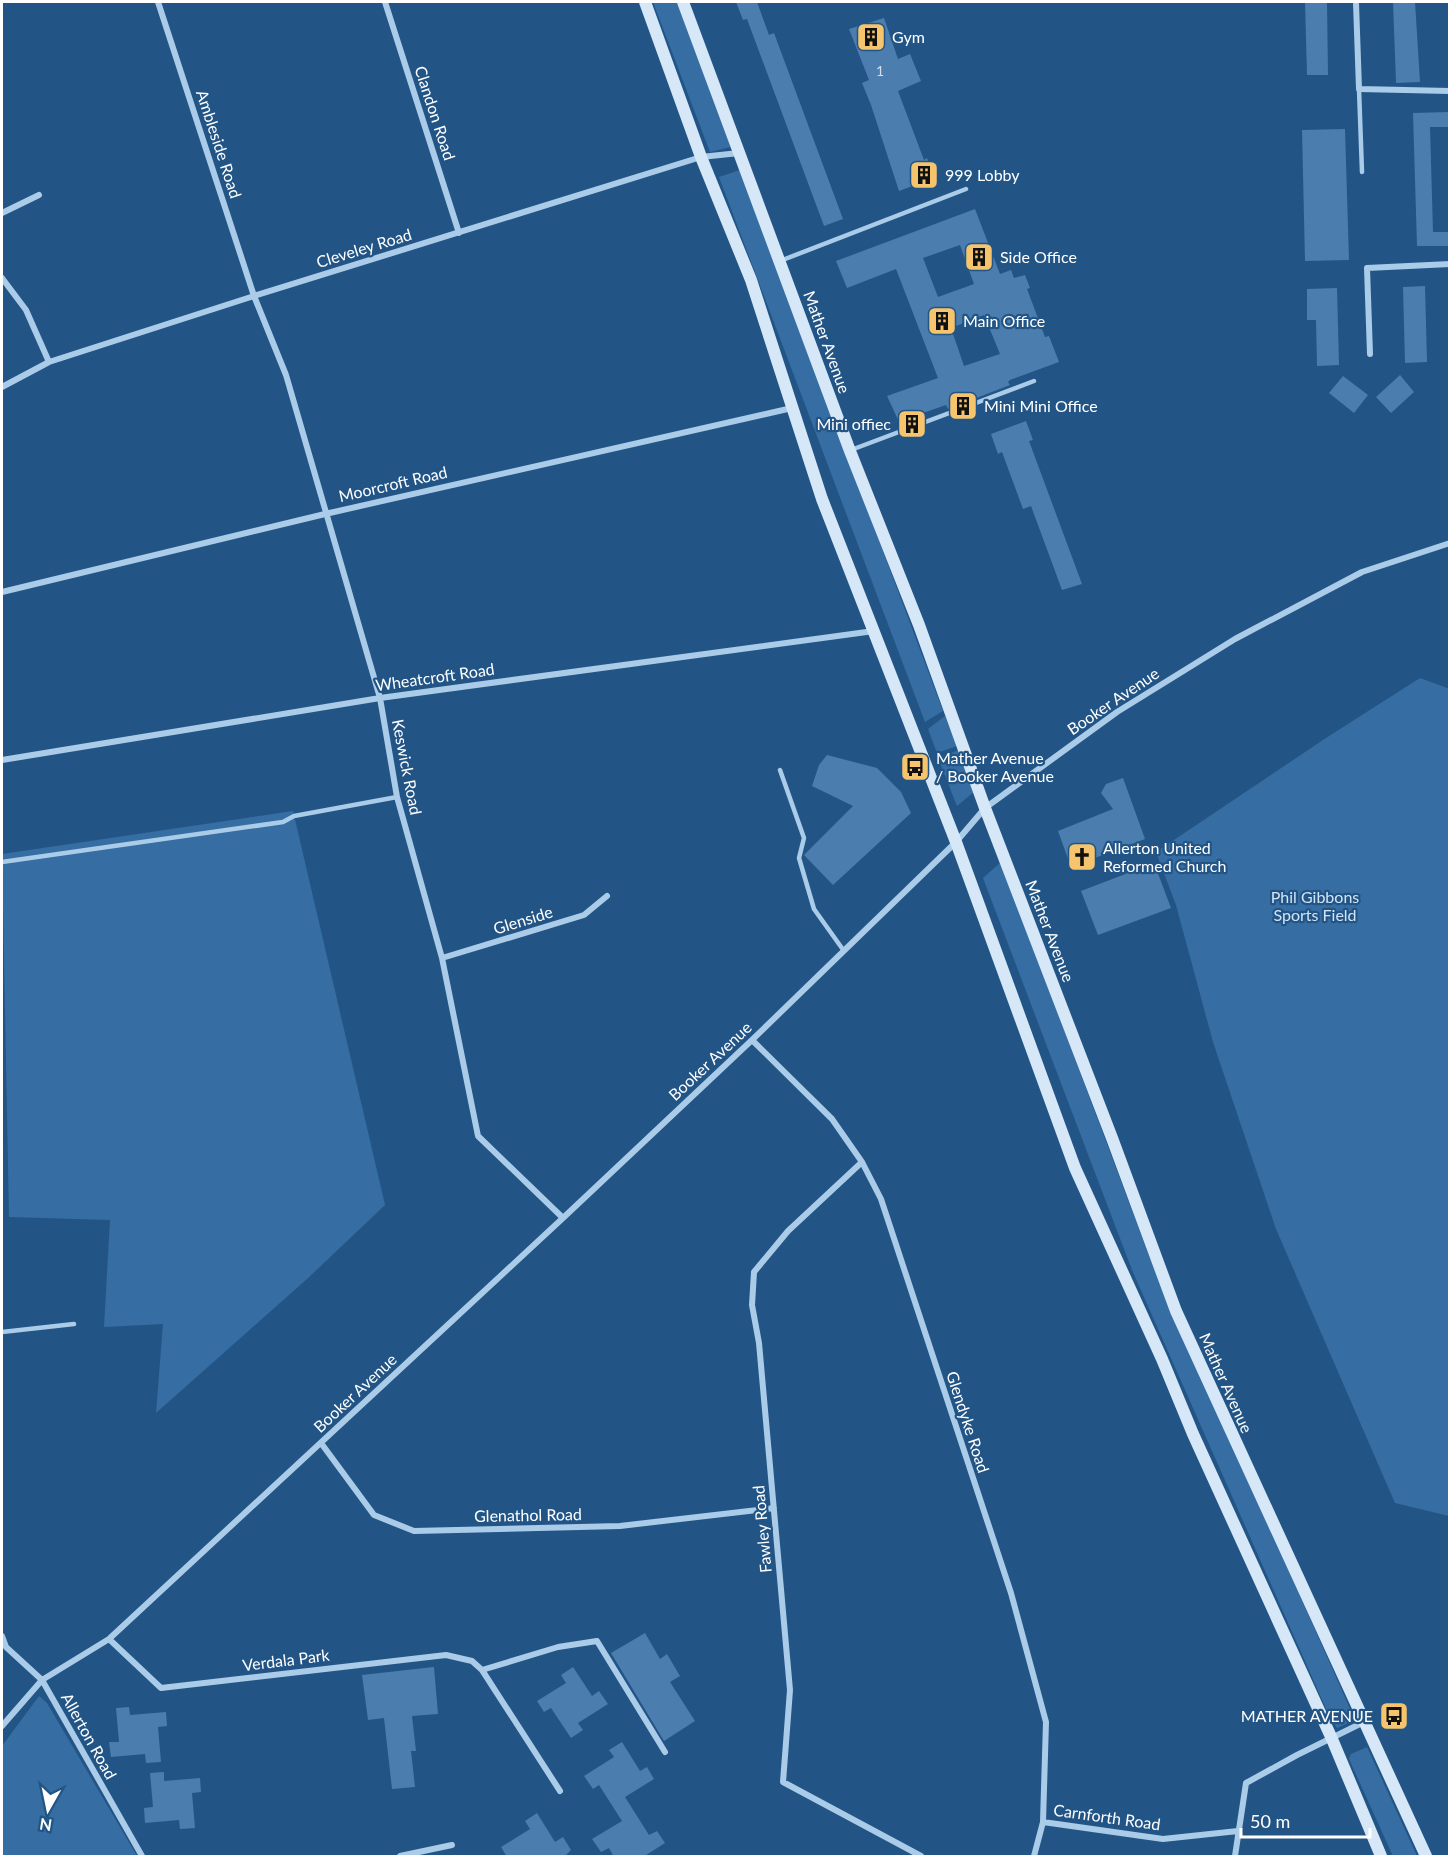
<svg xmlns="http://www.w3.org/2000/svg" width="1451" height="1858" font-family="Lato,sans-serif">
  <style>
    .green { fill: #366ea3 }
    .building { fill: #4b7eae; fill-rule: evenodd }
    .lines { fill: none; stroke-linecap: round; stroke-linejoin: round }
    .lane { stroke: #abcce9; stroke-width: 4.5 }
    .street { stroke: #abcce9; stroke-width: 6 }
    .secondary { stroke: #d6e7f7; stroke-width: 12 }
    .labels { text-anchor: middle; stroke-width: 4.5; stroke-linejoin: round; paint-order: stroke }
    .number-label { font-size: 14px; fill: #d2dfeb }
    .poi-label { font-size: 16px; fill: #fff; stroke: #225586; text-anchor: start }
    .street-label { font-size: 16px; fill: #fff; stroke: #225586 }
    .park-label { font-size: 16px; fill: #d0e4f7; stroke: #225586 }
  </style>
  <rect width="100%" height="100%" fill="#225586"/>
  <!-- green -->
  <path class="green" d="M653,2H677L731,147L710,152Z
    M740,170L943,711L925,722L719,177Z
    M1420,678L1450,689L1449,1516L1395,1503L1276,1229L1213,1042L1176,905L1156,852L1326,738Z
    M945,716L957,746L937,753L928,729Z
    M959,750L975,791L957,806L938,758Z
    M293,811L385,1205L307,1279L156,1413L163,1324L104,1327L110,1220L9,1217L2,854Z
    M1001,862L1148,1253L1355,1720L1337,1728L1327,1711L1132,1270L983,878Z
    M39,1696L47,1703L137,1856H2V1746Z
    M1367,1747L1417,1856H1393L1349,1759L1351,1754Z"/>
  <!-- building -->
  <path class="building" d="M736,2H757L769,35L774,33L843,219L824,226L747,19L743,20Z
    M1305,2H1327L1328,75H1307Z
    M1393,2H1415L1420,82L1396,83Z
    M884,18L898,59L910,54L921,81L898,91L924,160L927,158L934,178L899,191L871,105L862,83L869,80L849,29Z
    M1449,112V127H1430L1433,232H1449V246H1417L1413,113Z
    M1345,129L1349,260L1305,261L1302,130Z
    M975,209L1000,274L1011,270L1014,278L1025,275L1030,288L1027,289L1045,337L1049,336L1059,362L1010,380L1008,382L1010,385L948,409L946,405L920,414L922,418L901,426L887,396L938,378L896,269L847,288L836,261ZM960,245L974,284L938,297L923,258ZM984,315L1000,354L964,366L951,328Z
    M1425,286L1427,362L1405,363L1403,287Z
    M1337,288L1339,365L1317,366L1316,320H1307V289Z
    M1400,375L1414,392L1391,413L1376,397Z
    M1343,376L1368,395L1354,413L1329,393Z
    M1026,421L1033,440L1029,441L1082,584L1062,590L1031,506L1023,509L1002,452L998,454L991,434Z
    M827,755L877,768L901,792L911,813L833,885L804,855L853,806L812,786L819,765Z
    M1123,778L1145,839L1071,867L1058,831L1113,809L1101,793L1106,784Z
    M1154,863L1171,908L1098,935L1081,891Z
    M645,1633L660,1659L667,1654L680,1676L670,1682L695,1721L664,1741L611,1653Z
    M434,1667L438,1714L412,1716L416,1751H411L415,1787L392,1789L384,1718L368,1720L362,1675Z
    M573,1667L592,1696L599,1691L608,1704L578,1723L583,1730L571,1738L551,1708L544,1712L537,1701L566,1683L561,1675Z
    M129,1707L130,1715L166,1712L167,1726L158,1727L161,1762L146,1763L145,1754L111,1757L109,1742H119L116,1708Z
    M622,1742L640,1771L647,1767L654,1779L625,1797L649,1835L657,1831L665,1843L643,1857H614L609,1848L601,1852L592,1839L622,1821L599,1785L593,1789L584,1776L614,1757L609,1750Z
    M164,1772V1781L200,1778L201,1792L192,1793L195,1828L180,1829L179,1820L145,1823L144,1808L153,1807L150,1773Z
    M537,1813L555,1842L563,1837L571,1850L564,1857H507L501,1847L530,1829L525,1821Z"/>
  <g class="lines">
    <!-- lane -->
    <path class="lane" d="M1359,89L1362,172
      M780,261L966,189
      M851,450L1034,381
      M780,770L804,838L799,858L814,909L844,951
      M2,862L283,822L294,816L397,797
      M2,1332L74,1324"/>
    <!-- street -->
    <path class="street" d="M158,2L254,296L286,375L380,698L397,797L442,958L478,1136L563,1218
      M385,2L459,233
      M1356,3L1359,89L1450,91
      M2,213L39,195
      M2,278L26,310L49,362
      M1370,354L1367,268L1450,264
      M2,387L49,362L254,296L701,157L739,153
      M2,592L325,514L792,408
      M2,760L380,698L874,631
      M442,958L584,915L607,896
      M752,1040L832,1119L862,1162L881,1199L1011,1593L1046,1722L1043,1822L1034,1856
      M862,1162L788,1231L754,1272L752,1305L759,1343L790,1690L783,1782L921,1856
      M321,1443L374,1515L414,1531L620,1526L774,1508
      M2,1636L6,1647L42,1680L142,1856
      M109,1639L161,1688L446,1655L472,1661L482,1670L560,1791
      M482,1670L558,1647L597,1641L665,1752
      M2,1726L42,1680L109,1639L563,1218L752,1040L956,842L985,808L1117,712L1235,639L1362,572L1450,543
      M1043,1822L1163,1839L1238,1831
      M400,1856L452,1845
      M1235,1856L1246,1783L1297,1755L1364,1722"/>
    <!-- secondary -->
    <path class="secondary" d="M645,2L701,157L751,280L822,499L956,842L1075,1168L1162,1359L1193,1434L1332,1739L1381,1856
      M683,2L850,451L919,625L985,808L1112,1138L1176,1311L1426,1856"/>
  </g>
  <!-- icons -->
  <defs>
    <g id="building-square" transform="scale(1.5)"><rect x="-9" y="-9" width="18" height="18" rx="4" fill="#f5c46d" stroke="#225586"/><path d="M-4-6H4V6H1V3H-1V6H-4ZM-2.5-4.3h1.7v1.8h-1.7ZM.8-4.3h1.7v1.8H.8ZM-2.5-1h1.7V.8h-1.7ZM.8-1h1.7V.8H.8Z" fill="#111"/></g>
    <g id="bus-square" transform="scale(1.5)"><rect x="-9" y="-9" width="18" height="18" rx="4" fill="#f5c46d" stroke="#225586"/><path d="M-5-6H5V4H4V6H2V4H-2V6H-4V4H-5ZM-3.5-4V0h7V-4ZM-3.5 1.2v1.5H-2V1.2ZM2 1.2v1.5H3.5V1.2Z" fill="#111"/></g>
    <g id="church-square" transform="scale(1.5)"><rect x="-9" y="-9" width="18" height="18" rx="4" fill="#f5c46d" stroke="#225586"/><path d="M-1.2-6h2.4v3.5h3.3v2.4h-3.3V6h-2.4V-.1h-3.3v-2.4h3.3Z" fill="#111"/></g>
  </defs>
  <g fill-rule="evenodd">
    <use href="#building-square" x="871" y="37"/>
    <use href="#building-square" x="924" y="175"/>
    <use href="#building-square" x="979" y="257"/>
    <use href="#building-square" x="942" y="321"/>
    <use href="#building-square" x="963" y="406"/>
    <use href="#building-square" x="912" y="424"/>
    <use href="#bus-square" x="915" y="767"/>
    <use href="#church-square" x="1082" y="857"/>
    <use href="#bus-square" x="1394" y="1716"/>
  </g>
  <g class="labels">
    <!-- number labels -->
    <g class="number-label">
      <text x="880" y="76">1</text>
    </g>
    <!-- poi labels -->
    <g class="poi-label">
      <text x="892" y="43">Gym</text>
      <text x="945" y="181">999 Lobby</text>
      <text x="1000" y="263">Side Office</text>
      <text x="963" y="327">Main Office</text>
      <text x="984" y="412">Mini Mini Office</text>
      <text x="891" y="430" text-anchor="end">Mini offiec</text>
      <text x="936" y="764">Mather Avenue<tspan x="936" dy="18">/ Booker Avenue</tspan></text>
      <text x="1103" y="854">Allerton United<tspan x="1103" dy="18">Reformed Church</tspan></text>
      <text x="1373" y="1722" text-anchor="end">MATHER AVENUE</text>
    </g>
    <!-- street labels -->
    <g class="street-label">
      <text transform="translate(435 113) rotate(72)" y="6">Clandon Road</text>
      <text transform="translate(219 144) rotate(72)" y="6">Ambleside Road</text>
      <text transform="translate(364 248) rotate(-17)" y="6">Cleveley Road</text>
      <text transform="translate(827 342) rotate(70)" y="6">Mather Avenue</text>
      <text transform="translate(393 484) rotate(-13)" y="6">Moorcroft Road</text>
      <text transform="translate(435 677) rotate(-8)" y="6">Wheatcroft Road</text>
      <text transform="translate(1113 701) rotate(-34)" y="6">Booker Avenue</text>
      <text transform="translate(407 767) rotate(79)" y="6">Keswick Road</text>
      <text transform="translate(523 920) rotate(-17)" y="6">Glenside</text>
      <text transform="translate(1050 931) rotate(69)" y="6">Mather Avenue</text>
      <text transform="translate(710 1061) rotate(-43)" y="6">Booker Avenue</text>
      <text transform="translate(1226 1383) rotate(66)" y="6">Mather Avenue</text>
      <text transform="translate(355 1393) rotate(-43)" y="6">Booker Avenue</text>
      <text transform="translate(968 1422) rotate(72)" y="6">Glendyke Road</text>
      <text transform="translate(528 1515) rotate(-1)" y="6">Glenathol Road</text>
      <text transform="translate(762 1529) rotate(-95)" y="6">Fawley Road</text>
      <text transform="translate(286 1660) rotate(-7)" y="6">Verdala Park</text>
      <text transform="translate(89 1736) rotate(61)" y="6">Allerton Road</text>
      <text transform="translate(1107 1817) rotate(8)" y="6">Carnforth Road</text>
    </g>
    <!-- park labels -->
    <g class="park-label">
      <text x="1315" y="903">Phil Gibbons<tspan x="1315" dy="18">Sports Field</tspan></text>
    </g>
  </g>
  <!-- border -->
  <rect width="1451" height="1858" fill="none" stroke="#ffffff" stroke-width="6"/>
  <!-- north arrow -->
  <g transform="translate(48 1810) rotate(189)" stroke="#225586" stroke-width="4.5" paint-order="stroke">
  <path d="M0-4.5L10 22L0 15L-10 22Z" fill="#ffffff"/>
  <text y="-9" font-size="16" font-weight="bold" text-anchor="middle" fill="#ffffff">N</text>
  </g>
  <!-- scale -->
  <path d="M1241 1828v9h129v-9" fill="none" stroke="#ffffff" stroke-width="3"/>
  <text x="1250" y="1828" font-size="18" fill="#ffffff" stroke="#225586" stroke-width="4.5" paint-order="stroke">50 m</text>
</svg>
